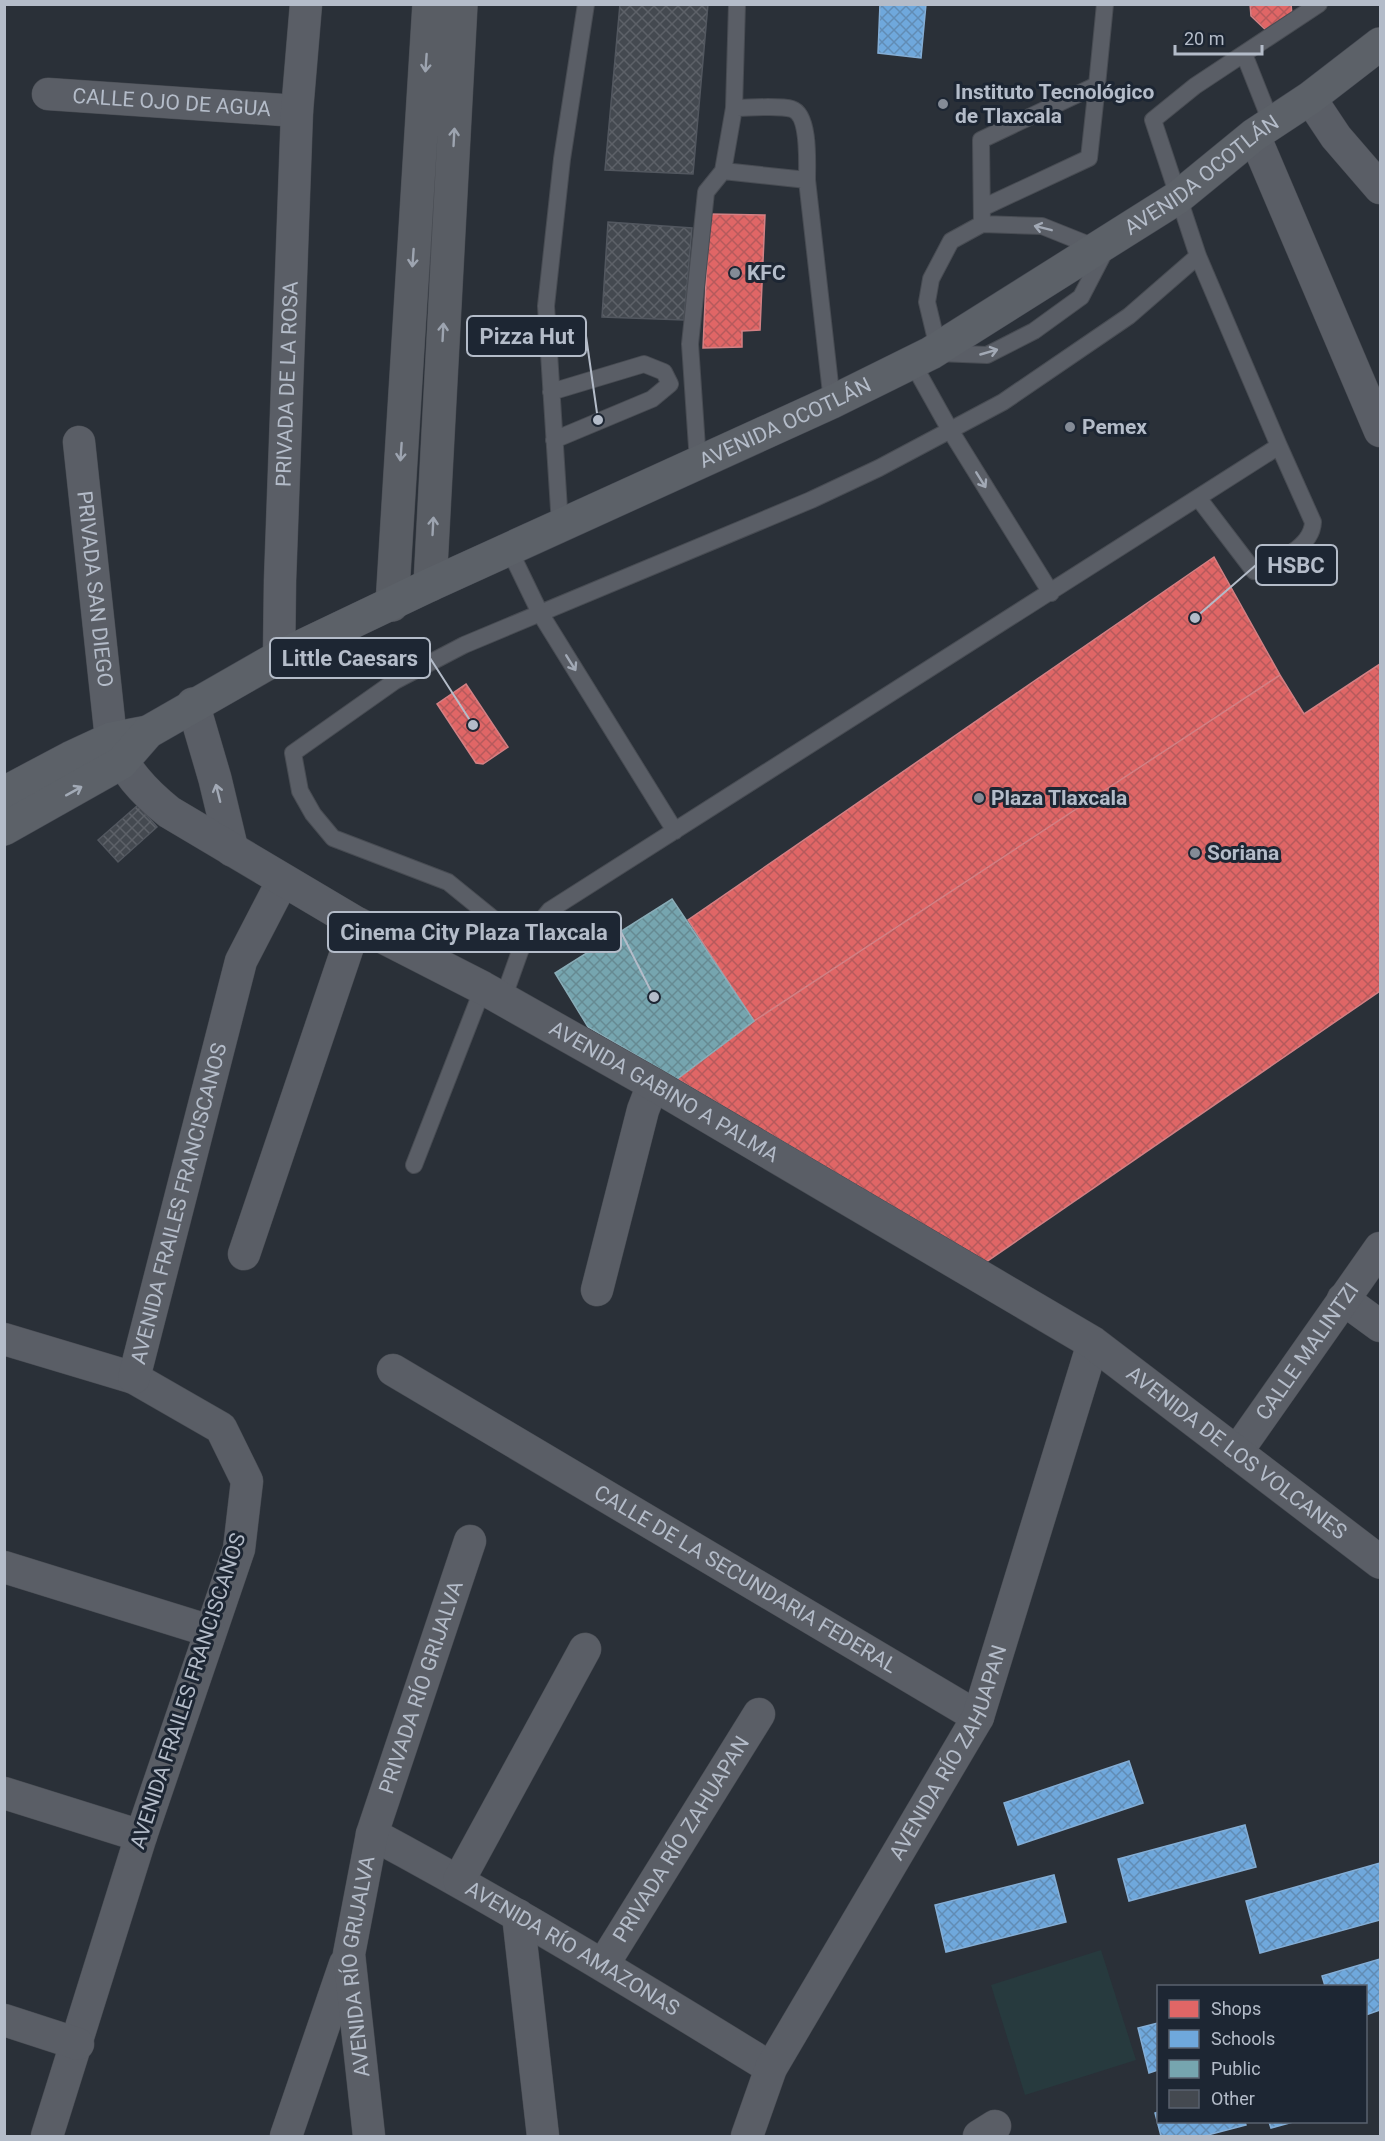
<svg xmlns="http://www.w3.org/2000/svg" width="1385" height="2141" font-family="Roboto,sans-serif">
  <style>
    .garden { fill: #273a3e }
    .shops { fill: url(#shops-cross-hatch); stroke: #d38084; stroke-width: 1.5 }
    .schools { fill: url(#schools-cross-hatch); stroke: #84aed6; stroke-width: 1.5 }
    .public { fill: url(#public-cross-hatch); stroke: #89acb7; stroke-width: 1.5 }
    .building { fill: url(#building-cross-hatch); stroke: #52575f; stroke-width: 1.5 }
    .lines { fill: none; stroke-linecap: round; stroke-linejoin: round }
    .service-casing { stroke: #484c53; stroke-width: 18 }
    .minor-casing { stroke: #484c53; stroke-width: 33 }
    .tertiary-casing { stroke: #484c53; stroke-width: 34 }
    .secondary-casing { stroke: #484c53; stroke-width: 34 }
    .primary-casing { stroke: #484c55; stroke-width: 34 }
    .service { stroke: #5a5e66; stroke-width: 16 }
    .minor { stroke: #5a5e66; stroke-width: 32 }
    .tertiary { stroke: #5a5e66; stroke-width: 33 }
    .secondary { stroke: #595d64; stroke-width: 33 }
    .primary { stroke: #5c6168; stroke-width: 33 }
    .oneway { stroke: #9da4b0 }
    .oneway2 { stroke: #a2a9b5 }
    .oneway3 { stroke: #a2aab6 }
    .poi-dot { fill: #848b96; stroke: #1d2633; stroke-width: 2 }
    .labels { text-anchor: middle; stroke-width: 6; stroke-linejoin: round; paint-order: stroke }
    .poi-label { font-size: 21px; font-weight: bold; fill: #b4bcc9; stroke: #1d2633; text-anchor: start }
    .street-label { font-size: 21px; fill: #b4bcc9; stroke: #1d2633 }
    .leader { fill: none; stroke: #b4bcc9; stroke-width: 2 }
    .callout-dot { fill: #b4bcc9; stroke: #1d2633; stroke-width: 2 }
    .callout { fill: #1d2633; stroke: #b4bcc9; stroke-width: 2 }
    .callout-label { font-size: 22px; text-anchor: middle; font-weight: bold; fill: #b4bcc9 }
  </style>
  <defs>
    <pattern id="shops-cross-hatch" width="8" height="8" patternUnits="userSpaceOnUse" patternTransform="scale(1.5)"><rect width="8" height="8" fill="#e06666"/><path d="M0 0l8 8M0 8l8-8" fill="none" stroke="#b65a5c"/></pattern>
    <pattern id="schools-cross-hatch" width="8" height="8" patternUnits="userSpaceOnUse" patternTransform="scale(1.5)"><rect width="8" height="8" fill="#6fa8dc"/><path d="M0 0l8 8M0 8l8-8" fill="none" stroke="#618cb4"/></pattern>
    <pattern id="public-cross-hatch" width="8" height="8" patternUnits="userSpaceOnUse" patternTransform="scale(1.5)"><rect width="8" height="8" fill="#76a5af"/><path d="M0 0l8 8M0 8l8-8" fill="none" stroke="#668a92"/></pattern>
    <pattern id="building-cross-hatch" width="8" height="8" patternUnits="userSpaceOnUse" patternTransform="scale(1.5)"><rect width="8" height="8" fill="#444950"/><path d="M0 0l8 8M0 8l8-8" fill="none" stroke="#5d6168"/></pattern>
  </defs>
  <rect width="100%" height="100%" fill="#2a3038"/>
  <!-- garden -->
  <path class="garden" d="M1101,1950L1136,2060L1025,2095L991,1985Z"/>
  <!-- shops -->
  <path class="shops" d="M1250,4H1291L1292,15L1268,32L1251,16Z
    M709,214L765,215L760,330L742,331V347L703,348Z
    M1214,557L1280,675L754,1021L688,920Z
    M1380,664V991L986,1262L677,1079L754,1021L1280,675L1304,714Z
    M466,684L508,747L483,764L476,763L437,704Z"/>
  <!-- schools -->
  <path class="schools" d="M880,4H926L921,58L878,53Z
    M1129,1761L1143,1803L1018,1845L1004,1803Z
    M1245,1825L1256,1867L1129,1901L1118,1859Z
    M1380,1863V1920L1260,1953L1246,1901Z
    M1054,1875L1066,1922L946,1952L935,1905Z
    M1380,1959V2010L1366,2015V1986H1325L1322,1976Z
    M1158,2023V2070L1149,2073L1138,2028Z
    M1158,2112V2122H1245L1246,2125L1204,2136H1161L1155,2113Z
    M1269,2122H1293L1271,2128Z"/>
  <!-- public -->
  <path class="public" d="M672,899L754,1021L677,1079L588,1027L555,973Z"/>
  <!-- building -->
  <path class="building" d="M620,4H708L693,174L605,170Z
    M608,222L692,228L684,320L602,317Z
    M138,805L157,827L118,862L98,840Z"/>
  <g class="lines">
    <!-- service casing -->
    <g class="service-casing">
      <path id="service" d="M737,4L734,108L723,171L807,180L832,402
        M1244,54L1271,122
        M1097,85L1105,4
        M734,108C749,108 779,105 792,109C810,115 807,164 807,180
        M982,208L1089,158L1097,85L981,140L982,224
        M938,348L927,302L931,279L951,241L982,224L1042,226L1097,248
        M938,353L987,355L1034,331L1081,297L1106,249
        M912,362L950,430L1051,593
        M551,392L644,364L664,372L670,384L652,399L554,440
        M698,462L690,344L706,192L723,171
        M1199,499L1254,571C1276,562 1312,548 1313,522L1279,446
        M560,525L546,306L562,159L586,4
        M509,549L540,613L675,831
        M523,943L448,882L333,838L313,814L300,791L293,753L395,681L464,645L811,500L879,468L1003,402L1129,316L1198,256
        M503,999L523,943L550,910L1279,446L1198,256L1153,120L1195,86L1319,4
        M414,1165L483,988"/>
    </g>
    <!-- minor casing -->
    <g class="minor-casing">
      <g id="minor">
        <path id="s1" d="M48,94L297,111"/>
        <path d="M1310,98L1336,137L1380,188"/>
        <path d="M1254,135L1380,431"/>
        <path id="s2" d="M79,442L111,739"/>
        <path id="s3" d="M279,657L280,581L297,111L306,4"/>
        <path d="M244,1254L356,923"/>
        <path d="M597,1290L643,1110L653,1084"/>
        <path d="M1343,1299L1380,1326"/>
        <path d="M4,1339L134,1378L221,1428L247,1481L239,1549L141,1836L47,2136"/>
        <path id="s4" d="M393,1370L978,1717"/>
        <path id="s5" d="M134,1378L241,961L283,880"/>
        <path id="s6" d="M1236,1453L1380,1248"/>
        <path d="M4,1567L210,1631"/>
        <path d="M4,1793L141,1836"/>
        <path id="s7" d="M372,1834C508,1907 640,1987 771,2068"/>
        <path d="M459,1880L585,1649"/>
        <path d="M518,1915L543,2136"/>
        <path id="s8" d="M603,1965L759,1714"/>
        <path d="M4,2020L78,2044"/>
        <path d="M286,2136L345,1964"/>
        <path id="s9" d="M369,2136L349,1954L372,1834L470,1541"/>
        <path id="s10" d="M747,2136L771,2068L978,1717L1093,1343"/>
        <path d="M979,2136L995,2126"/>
      </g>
    </g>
    <!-- tertiary casing -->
    <g class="tertiary-casing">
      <g id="tertiary">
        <path d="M193,704L215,779L232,850"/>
        <path id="s11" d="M111,739C124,770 143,791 169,812L356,923L483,988L653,1084L1093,1343L1380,1562"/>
      </g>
    </g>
    <!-- secondary casing -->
    <g class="secondary-casing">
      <path id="secondary" d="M430,585L461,4
        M392,605L429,4"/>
    </g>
    <!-- primary casing -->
    <g class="primary-casing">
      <g id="primary">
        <path d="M4,793L70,758L111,739L148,732"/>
        <path id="s12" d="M4,829L121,763L148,732L279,657L430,585L832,402L931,353L1177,198L1254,135L1310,98L1380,44"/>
      </g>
    </g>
    <!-- service -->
    <use href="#service" class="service"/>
    <!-- minor -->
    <use href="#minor" class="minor"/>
    <!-- tertiary -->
    <use href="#tertiary" class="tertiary"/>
    <!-- secondary -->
    <use href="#secondary" class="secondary"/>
    <!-- primary -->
    <use href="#primary" class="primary"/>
  </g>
  <!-- one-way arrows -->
  <defs><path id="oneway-shaft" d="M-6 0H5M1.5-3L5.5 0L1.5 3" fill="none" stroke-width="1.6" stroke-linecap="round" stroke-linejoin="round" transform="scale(1.5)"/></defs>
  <g class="oneway">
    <use href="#oneway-shaft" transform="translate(426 63) rotate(94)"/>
    <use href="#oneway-shaft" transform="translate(454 137) rotate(-87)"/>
    <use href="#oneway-shaft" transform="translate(413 258) rotate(94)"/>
    <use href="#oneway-shaft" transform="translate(443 332) rotate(-87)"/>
    <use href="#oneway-shaft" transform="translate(401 452) rotate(94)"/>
    <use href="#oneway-shaft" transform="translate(433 526) rotate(-87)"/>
  </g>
  <g class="oneway2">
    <use href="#oneway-shaft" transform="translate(1043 228) rotate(-166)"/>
    <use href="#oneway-shaft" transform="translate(989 352) rotate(-16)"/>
    <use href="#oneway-shaft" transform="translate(981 480) rotate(58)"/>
    <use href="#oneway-shaft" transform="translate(571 663) rotate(58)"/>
    <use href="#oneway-shaft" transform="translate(218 793) rotate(-104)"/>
  </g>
  <use class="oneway3" href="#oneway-shaft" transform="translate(74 791) rotate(-29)"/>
  <!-- markers -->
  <g class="poi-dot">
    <circle cx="943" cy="104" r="6"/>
    <circle cx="735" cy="273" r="6"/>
    <circle cx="1070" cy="427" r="6"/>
    <circle cx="979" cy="798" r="6"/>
    <circle cx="1195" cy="853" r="6"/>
  </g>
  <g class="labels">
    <!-- poi labels -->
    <g class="poi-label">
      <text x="955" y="99">Instituto Tecnológico<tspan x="955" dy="24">de Tlaxcala</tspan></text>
      <text x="747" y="280">KFC</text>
      <text x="1082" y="434">Pemex</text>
      <text x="991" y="805">Plaza Tlaxcala</text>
      <text x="1207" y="860">Soriana</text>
    </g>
    <!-- street labels -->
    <g class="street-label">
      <text dy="7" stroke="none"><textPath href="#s1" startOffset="124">CALLE OJO DE AGUA</textPath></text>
      <text dy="7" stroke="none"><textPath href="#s12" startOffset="1370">AVENIDA OCOTLÁN</textPath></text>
      <text dy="7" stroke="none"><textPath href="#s3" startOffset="273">PRIVADA DE LA ROSA</textPath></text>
      <text dy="7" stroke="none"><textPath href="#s12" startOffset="884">AVENIDA OCOTLÁN</textPath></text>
      <text dy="7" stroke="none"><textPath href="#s2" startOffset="148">PRIVADA SAN DIEGO</textPath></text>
      <text dy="7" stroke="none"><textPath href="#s11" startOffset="663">AVENIDA GABINO A PALMA</textPath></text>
      <text dy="7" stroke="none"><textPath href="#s5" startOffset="180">AVENIDA FRAILES FRANCISCANOS</textPath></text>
      <text dy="7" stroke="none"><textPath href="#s6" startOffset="124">CALLE MALINTZI</textPath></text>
      <text dy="7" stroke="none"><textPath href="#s11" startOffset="1341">AVENIDA DE LOS VOLCANES</textPath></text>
      <text dy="7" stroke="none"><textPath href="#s4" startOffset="410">CALLE DE LA SECUNDARIA FEDERAL</textPath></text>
      <text dy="7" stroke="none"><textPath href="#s9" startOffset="460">PRIVADA RÍO GRIJALVA</textPath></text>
      <text transform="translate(188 1691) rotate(-72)" y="7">AVENIDA FRAILES FRANCISCANOS</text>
      <text dy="7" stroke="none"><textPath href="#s10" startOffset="435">AVENIDA RÍO ZAHUAPAN</textPath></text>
      <text dy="7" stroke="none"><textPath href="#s8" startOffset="148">PRIVADA RÍO ZAHUAPAN</textPath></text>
      <text dy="7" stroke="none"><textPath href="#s7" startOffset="231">AVENIDA RÍO AMAZONAS</textPath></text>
      <text dy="7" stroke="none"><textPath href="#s9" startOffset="171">AVENIDA RÍO GRIJALVA</textPath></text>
    </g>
  </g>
  <!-- callouts -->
  <path class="leader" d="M598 420L586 336M1195 618L1256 565M473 725L430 658M654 997L621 932"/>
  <g class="callout-dot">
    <circle cx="598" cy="420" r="6"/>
    <circle cx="1195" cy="618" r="6"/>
    <circle cx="473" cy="725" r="6"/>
    <circle cx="654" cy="997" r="6"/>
  </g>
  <g class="callout">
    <rect x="467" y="316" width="119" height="40" rx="6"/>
    <rect x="1256" y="545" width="81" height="40" rx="6"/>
    <rect x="270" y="638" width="160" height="40" rx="6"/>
    <rect x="328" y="912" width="293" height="40" rx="6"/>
  </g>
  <g class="callout-label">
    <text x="527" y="344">Pizza Hut</text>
    <text x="1296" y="573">HSBC</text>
    <text x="350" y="666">Little Caesars</text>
    <text x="474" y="940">Cinema City Plaza Tlaxcala</text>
  </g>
  <!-- border -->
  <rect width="1385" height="2141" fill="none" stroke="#b4bcc9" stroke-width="12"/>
  <!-- legend -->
  <rect x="1157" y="1985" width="210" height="138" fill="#1d2633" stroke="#59626f" stroke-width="1.5"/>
  <rect x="1169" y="2000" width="30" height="18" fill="#e06666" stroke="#59626f" stroke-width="1.5"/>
  <text x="1211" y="2015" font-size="18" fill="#b4bcc9">Shops</text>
  <rect x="1169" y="2030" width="30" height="18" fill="#6fa8dc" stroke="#59626f" stroke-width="1.5"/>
  <text x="1211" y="2045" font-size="18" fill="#b4bcc9">Schools</text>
  <rect x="1169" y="2060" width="30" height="18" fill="#76a5af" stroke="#59626f" stroke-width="1.5"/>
  <text x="1211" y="2075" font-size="18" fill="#b4bcc9">Public</text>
  <rect x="1169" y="2090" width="30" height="18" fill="#444950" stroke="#59626f" stroke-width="1.5"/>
  <text x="1211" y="2105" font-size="18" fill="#b4bcc9">Other</text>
  <!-- scale -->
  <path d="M1175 45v9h87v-9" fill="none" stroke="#b4bcc9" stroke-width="3"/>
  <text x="1184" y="45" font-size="18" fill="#b4bcc9" stroke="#1d2633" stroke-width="4.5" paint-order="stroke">20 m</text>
</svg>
